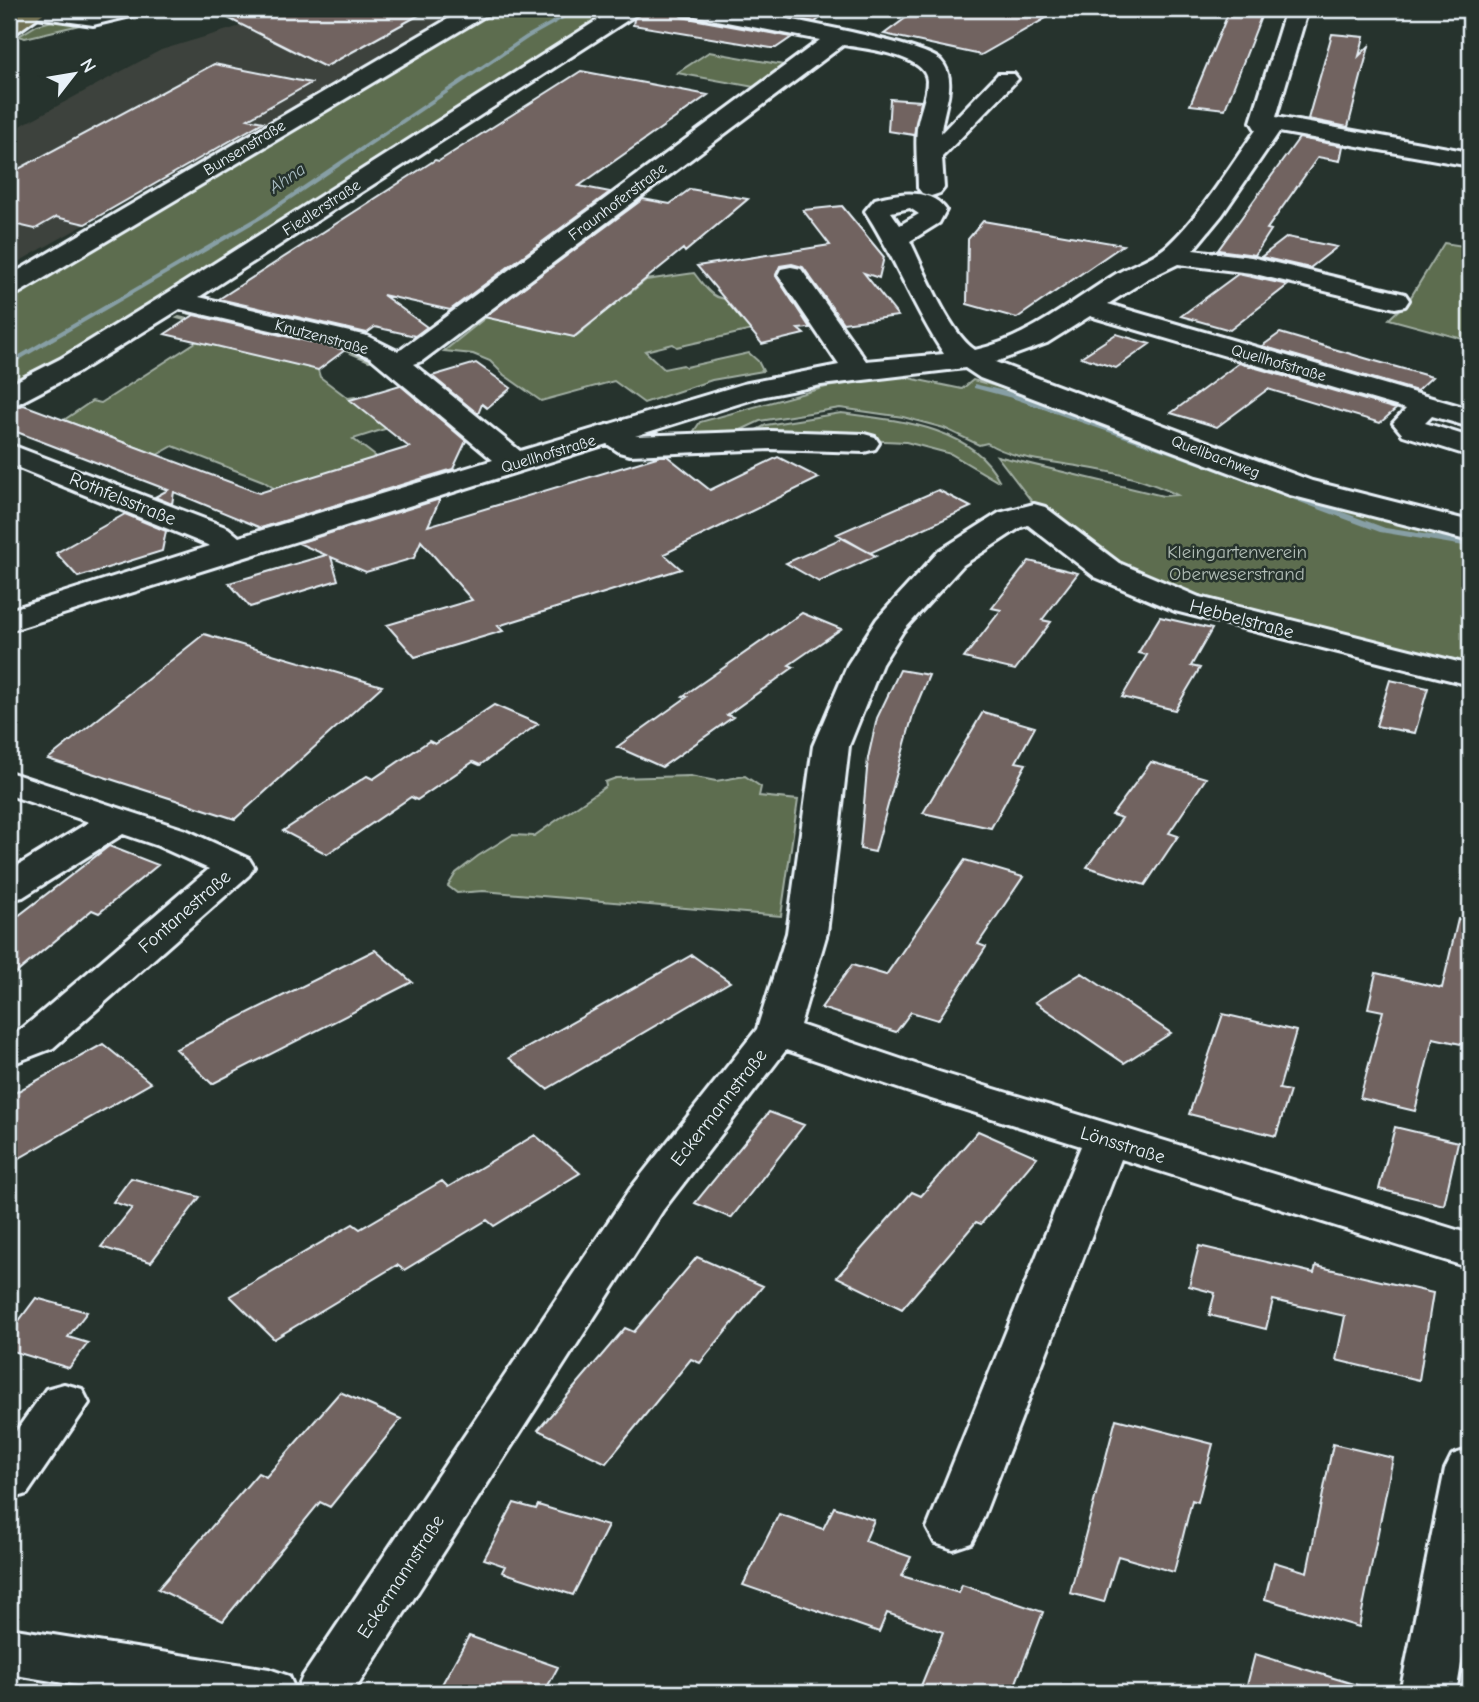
<svg xmlns="http://www.w3.org/2000/svg" width="1479" height="1702" font-family="'Comic Neue',sans-serif">
  <style>
    .built { fill: #3c423c }
    .green { fill: #5d6d50; stroke: #a2afa4; stroke-width: 2 }
    .lines { fill: none; stroke-linecap: round; stroke-linejoin: round }
    .stream { fill: #879fa5; fill-rule: evenodd }
    .building { fill: #716460; stroke: #e8f1f8; stroke-width: 2 }
    .minor-casing { stroke: #e8f1f8; stroke-width: 6 }
    .major-casing { stroke: #e8f1f8; stroke-width: 6 }
    .minor { fill: #26332d; fill-rule: evenodd }
    .major { fill: #716f52; fill-rule: evenodd }
    .tram { stroke: #e8f1f8; stroke-width: 2 }
    .labels { text-anchor: middle; stroke-width: 5; stroke-linejoin: round; paint-order: stroke }
    .far-street-label { font-size: 16px; fill: #e8f1f8; stroke: #26332d }
    .far-water-label { font-size: 18px; font-style: italic; fill: #a8bbc1; stroke: #26332d }
    .street-label { font-size: 19px; fill: #e8f1f8; stroke: #26332d }
    .park-label { font-size: 19px; fill: #b0bcb5; stroke: #26332d }
  </style>
  <rect width="100%" height="100%" fill="#26332d"/>
  <filter id="ink" filterUnits="userSpaceOnUse"><feTurbulence type="fractalNoise" baseFrequency=".0143" numOctaves="2"/><feDisplacementMap in="SourceGraphic" scale="14" xChannelSelector="R" yChannelSelector="G"/><feConvolveMatrix kernelMatrix="1 2 1 2 8 2 1 2 1" color-interpolation-filters="sRGB"/></filter>
  <g filter="url(#ink)">
    <!-- built -->
    <path class="built" d="M297,9H461L339,83L9,267V132L161,50Z"/>
    <!-- green -->
    <path class="green" d="M487,9H621L58,361L9,388V291Z
      M56,20L88,23L25,38L19,36L37,25Z
      M709,52L784,65L754,87L677,73Z
      M1444,243L1470,247V341L1389,319L1409,300Z
      M694,273C716,302 716,301 752,296L761,328L677,347L673,344L645,351L664,369L683,365L686,367L749,353L758,361L763,371L712,380L644,403L614,381L541,401L504,375L490,361L473,354L444,351L500,306L514,324L575,337L591,324L606,288L630,293L646,280Z
      M191,310L345,347L374,360L369,361L341,349L186,313Z
      M179,317L276,340L318,370L320,377L348,398L355,397L391,427L353,439L378,458L275,489L263,481L173,446L157,455L64,420L92,401L101,403L216,329L177,318Z
      M899,376L962,389L973,380L1007,389L1458,535L1470,537V666L1193,596L1125,568L1033,503L997,456L1163,496L1177,495C1148,480 1114,472 1082,467C1051,461 1015,460 987,443L979,445L944,428L903,417L840,408L760,421L728,436L690,437L700,422L826,387Z
      M841,413C895,420 972,426 999,480L997,481L951,454L906,442L747,435L766,425Z
      M690,776L716,781L745,776L761,787L759,796L798,800L781,916L483,891L457,893L448,886L456,873L478,856L512,835L534,836L606,786L605,782L616,778Z"/>
    <g class="lines">
      <!-- stream -->
      <path class="stream" d="M574,9H581L529,38L263,218L9,366V361L259,216L525,36Z
        M974,384L1018,394L1183,452L1385,528L1470,541V547L1380,532L1177,456L1012,398L974,388Z"/>
    </g>
    <!-- building -->
    <path class="building" d="M210,9H430L325,67Z
      M643,9H676L682,17L792,37L776,48H771L633,25L634,19Z
      M742,9H833L815,22Z
      M918,9H1062L981,55L884,34Z
      M1230,9H1264L1225,109L1190,105Z
      M1332,34L1364,37L1359,56L1369,46L1348,127L1308,119Z
      M214,64L311,83L248,119L263,122L85,224L56,217L35,229L9,223V174Z
      M581,71L708,95L579,186L610,192L450,310L383,295L427,327L415,336L375,327L367,333L219,299L435,160L439,161Z
      M890,99L921,101L914,135L888,131Z
      M1299,138L1343,146L1340,161L1318,157L1267,229L1271,230L1255,255L1218,250Z
      M690,189L748,199L685,252L683,249L574,337L484,317L643,199L670,204Z
      M842,206L884,257L879,278L864,273L898,316L843,323L803,267L792,264L780,266L776,276L810,328L798,329L804,334L762,344L697,266L830,245L803,210Z
      M983,221L1123,245L1017,318L967,304L968,239Z
      M1287,237L1337,247L1310,268L1261,257Z
      M1238,274L1288,285L1230,330L1181,316Z
      M194,315L345,350L318,370L165,334Z
      M1280,333L1368,359L1432,377L1417,391L1262,346Z
      M1116,334L1150,344L1116,368L1081,357Z
      M476,363L511,388L487,408L482,404L478,414L432,376Z
      M1239,363L1396,409L1380,423L1268,389L1217,427L1171,413Z
      M400,385L466,441L453,469L261,528L174,492L172,504L155,497L168,490L9,429V408L24,405L259,493L409,447L350,400Z
      M660,456H667L710,490L778,457L819,478L664,554L681,569L498,626L503,631L415,657L387,625L472,600L421,541L414,558L366,572L331,557L338,580L250,607L229,583L326,555L298,543L440,499L428,526Z
      M938,490L971,507L870,553L837,534Z
      M125,514L166,531L162,551L78,577L56,553Z
      M842,538L876,556L819,582L786,563Z
      M1029,561L1078,573L1042,620L1051,622L1015,670L964,658L1001,610L992,608Z
      M802,613L841,629L789,665L794,667L727,715L733,717L662,767L617,747L687,697L683,696Z
      M1160,617L1212,629L1191,666L1200,668L1175,710L1122,697L1147,655L1138,653Z
      M204,634L382,686L235,819L48,759Z
      M900,670L929,675L914,711L875,852L860,849L868,758L877,718Z
      M1390,680L1428,688L1415,733L1376,726Z
      M494,705L538,724L480,765L473,762L417,800L411,797L327,854L283,831L367,776L373,779L429,741L435,744Z
      M983,712L1035,727L1016,762L1026,764L991,828L923,813Z
      M1151,762L1206,778L1169,833L1178,836L1145,885L1087,867L1122,818L1112,815Z
      M109,846L158,865L99,913L92,910L9,979V923Z
      M965,860L1023,877L978,944L986,947L938,1020L911,1012L896,1032L821,1008L852,965L886,975Z
      M1458,919L1470,920V1046L1433,1038L1415,1111L1360,1098L1383,1011L1368,1008L1376,973L1442,988Z
      M375,950L412,982L212,1084L176,1049Z
      M692,955L730,982L547,1089L509,1058Z
      M1082,973L1171,1033L1124,1063L1035,1002Z
      M1223,1014L1296,1031L1279,1089L1290,1091L1276,1136L1189,1114Z
      M103,1044L151,1083L9,1164V1096Z
      M769,1112L804,1125L731,1218L695,1203Z
      M1395,1127L1458,1142L1444,1205L1379,1189Z
      M978,1131L1037,1157L981,1224L976,1222L902,1309L837,1277L912,1192L921,1196Z
      M535,1135L580,1173L494,1226L487,1220L404,1270L397,1265L274,1339L230,1296L353,1224L360,1229L442,1181L448,1187Z
      M131,1178L200,1197L151,1262L101,1247L132,1208L113,1202Z
      M1199,1246L1314,1273L1316,1266L1433,1293L1419,1380L1336,1360L1345,1316L1273,1300L1266,1329L1209,1315L1215,1293L1189,1286Z
      M697,1257L763,1286L700,1363L691,1359L606,1463L538,1430L625,1328L634,1332Z
      M36,1298L87,1312L68,1337L88,1343L69,1368L9,1350V1334Z
      M340,1392L401,1419L330,1507L320,1502L223,1621L158,1589L258,1473L266,1477Z
      M1116,1419L1213,1444L1198,1502L1192,1500L1174,1572L1118,1556L1104,1602L1070,1593Z
      M1333,1444L1393,1458L1359,1627L1265,1599L1274,1562L1307,1572Z
      M514,1503L536,1509L538,1505L608,1526L573,1595L502,1572L505,1566L484,1559Z
      M834,1507L874,1520L865,1541L911,1557L902,1576L959,1593L962,1585L1043,1612L1012,1693H918L943,1632L887,1613L879,1632L743,1585L779,1514L823,1529Z
      M469,1636L558,1667L544,1693H437Z
      M1255,1654L1360,1686L1359,1693H1245Z"/>
    <g class="lines">
      <!-- minor casing -->
      <g class="minor-casing">
        <path id="minor" d="M26,9L93,11L104,9H142L139,14L93,25L36,17L28,15Z
          M465,9H491L488,14L19,293L9,295V276Z
          M615,9H640L637,14L199,297L367,336L397,351L402,349L820,40L690,15L682,14L679,9C693,8 708,8 722,9C753,11 926,43 941,61C959,81 942,109 941,133L998,74H1014L1018,79L942,157L944,188L940,193L931,196L922,193L918,188C918,169 915,148 917,128C919,113 927,97 927,81C927,55 863,48 843,45L422,361L413,364L520,451L743,384L839,365L778,275L781,269L791,267L801,269L866,361L944,354C913,308 895,257 865,211L875,199C898,193 930,187 946,210L939,223L910,241C924,269 949,333 975,350C1029,338 1070,302 1116,274C1133,264 1154,258 1168,245C1203,212 1228,169 1256,130L1251,122L1286,9H1308L1276,117L1470,152V166L1279,132L1222,215L1193,250L1251,257L1405,294L1409,300L1405,306L1395,308L1251,273L1178,264L1147,279L1108,304L1470,409V427L1432,416L1425,423L1470,437V456L1403,435L1393,423L1406,409L1090,316L1047,343L995,362L1312,481L1470,521V541L1290,495L980,378L965,368L821,385L760,397L635,436L771,431L864,434L875,437L879,443L875,449L864,452L771,449L630,455L619,452L607,444L9,631V610L210,546L9,464V444L228,528L239,537L493,460L370,357L348,348L180,309L80,371L19,403L9,406V385L60,359L166,294ZM910,208L919,214L900,225L891,212Z
          M1034,504L1045,507L1119,563L1199,597L1470,665V685L1175,611L1095,577L1028,525L1021,527L963,565L903,631L882,664L849,746L827,933L800,1025L939,1072L1470,1234V1268L1121,1159L979,1528L971,1543L953,1549L935,1543L927,1528L1081,1146L909,1092L786,1050L663,1210L353,1693H125L9,1674V1628L269,1669L289,1676L296,1692L303,1676L631,1188L757,1029L787,933L813,746L848,664L877,619L939,551L999,513Z
          M9,772L186,830L249,859L254,867L249,875L53,1048L9,1065V1034L23,1028L209,869L158,846L123,834L23,897L9,900V871L89,822L9,795Z
          M64,1384L82,1389L89,1403L27,1494L9,1500V1441L46,1389Z
          M1470,1449V1611L1456,1693H1400L1445,1469L1452,1455Z"/>
      </g>
      <!-- major casing -->
      <g class="major-casing">
        <path id="major" d="M23,9H49L17,32L9,34V18Z"/>
      </g>
      <!-- minor -->
      <use href="#minor" class="minor"/>
      <!-- major -->
      <use href="#major" class="major"/>
      <!-- tram -->
      <path class="tram" d="M9,16L19,9"/>
    </g>
  </g>
  <g class="labels">
    <!-- far-street labels -->
    <g class="far-street-label">
      <text transform="translate(244 147) rotate(-31)" y="6">Bunsenstraße</text>
      <text transform="translate(617 201) rotate(-37)" y="6">Fraunhoferstraße</text>
      <text transform="translate(321 207) rotate(-33)" y="6">Fiedlerstraße</text>
      <text transform="translate(322 336) rotate(15)" y="6">Knutzenstraße</text>
      <text transform="translate(1279 362) rotate(16)" y="6">Quellhofstraße</text>
      <text transform="translate(548 453) rotate(-17)" y="6">Quellhofstraße</text>
      <text transform="translate(1216 456) rotate(21)" y="6">Quellbachweg</text>
    </g>
    <!-- far-water labels -->
    <g class="far-water-label">
      <text transform="translate(287 178) rotate(-34)" y="6">Ahna</text>
    </g>
    <!-- street labels -->
    <g class="street-label">
      <text transform="translate(123 498) rotate(22)" y="7">Rothfelsstraße</text>
      <text transform="translate(1242 618) rotate(15)" y="7">Hebbelstraße</text>
      <text transform="translate(184 911) rotate(-41)" y="7">Fontanestraße</text>
      <text transform="translate(718 1107) rotate(-52)" y="7">Eckermannstraße</text>
      <text transform="translate(1123 1144) rotate(17)" y="7">Lönsstraße</text>
      <text transform="translate(400 1576) rotate(-57)" y="7">Eckermannstraße</text>
    </g>
    <!-- park labels -->
    <g class="park-label">
      <text x="1237" y="558">Kleingartenverein<tspan x="1237" dy="22">Oberweserstrand</tspan></text>
    </g>
  </g>
  <!-- margin -->
  <rect width="1479" height="1702" fill="none" stroke="#26332d" stroke-width="35"/>
  <rect x="18" y="18" width="1444" height="1667" fill="none" stroke="#e8f1f8" stroke-width="2.5" filter="url(#ink)"/>
  <!-- north arrow -->
  <g transform="translate(74 74) rotate(59)" stroke="#26332d" stroke-width="5" paint-order="stroke">
  <path d="M0-5L12 26L0 18L-12 26Z" fill="#e8f1f8"/>
  <text y="-10" font-size="19" font-weight="bold" text-anchor="middle" fill="#e8f1f8">N</text>
  </g>
</svg>
